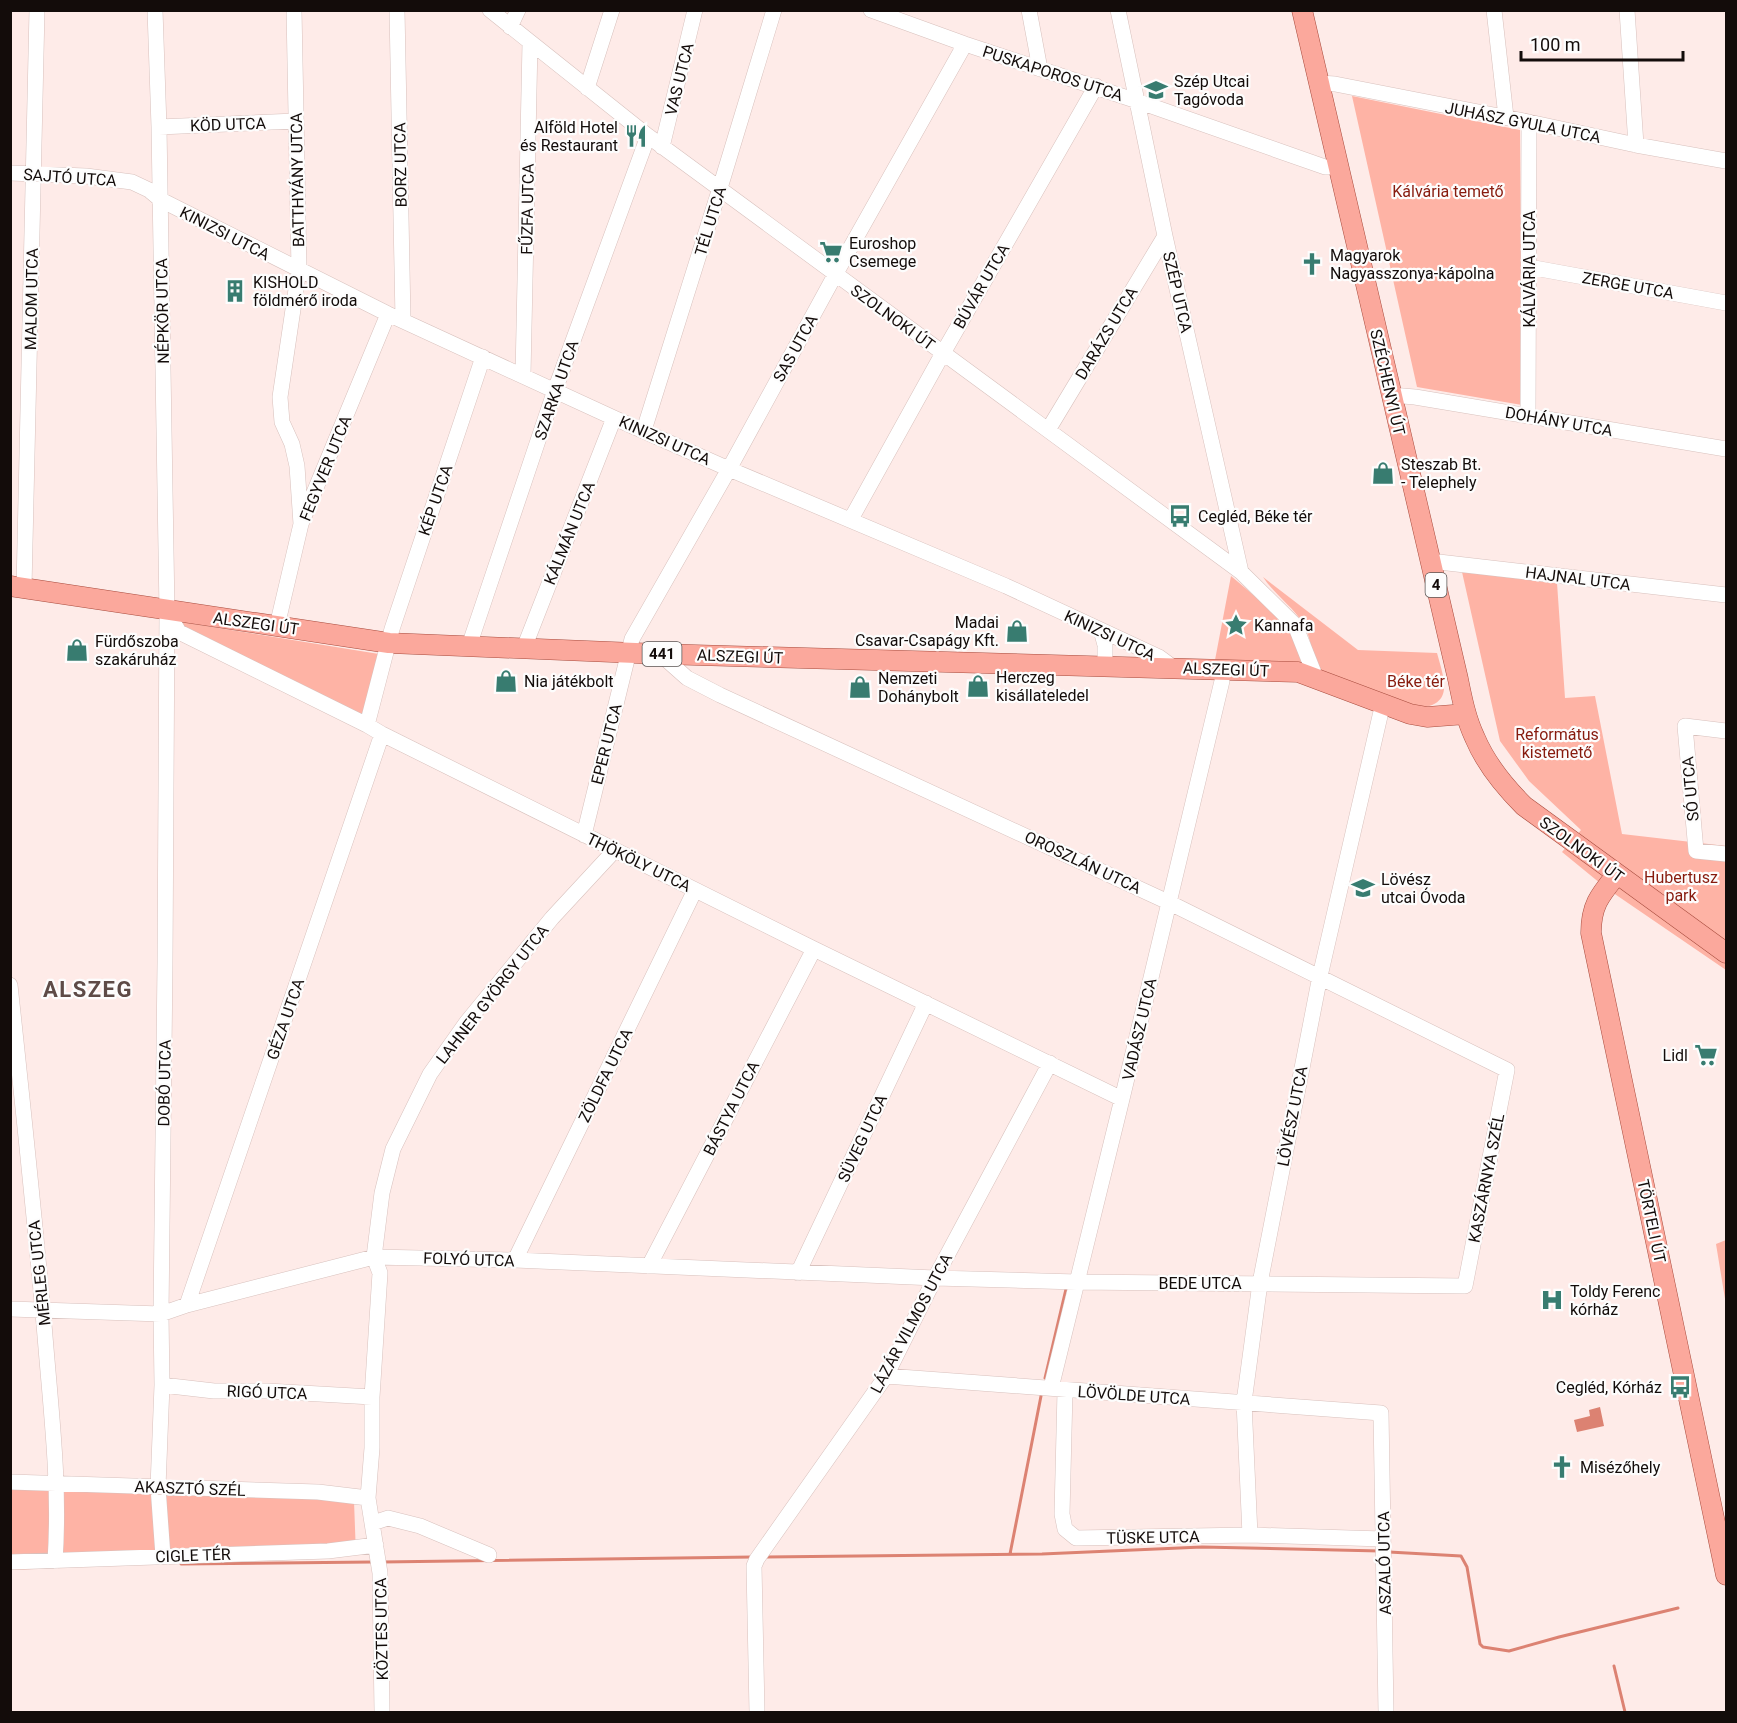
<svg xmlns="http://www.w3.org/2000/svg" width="1737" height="1723" font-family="Roboto,sans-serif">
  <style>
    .green { fill: #feb3a5 }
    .water { fill: #dc8272 }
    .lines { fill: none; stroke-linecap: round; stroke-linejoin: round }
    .stream { stroke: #dc8272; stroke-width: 3 }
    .minor-casing { stroke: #d8c1bd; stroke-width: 16 }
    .major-casing { stroke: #a84c3e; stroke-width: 21 }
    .minor { stroke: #fff; stroke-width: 15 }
    .major { stroke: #fba89c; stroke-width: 20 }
    .labels { text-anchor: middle; stroke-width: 4.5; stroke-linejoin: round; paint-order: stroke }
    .shield { fill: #fdfdfd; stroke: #595453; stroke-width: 1.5 }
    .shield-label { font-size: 15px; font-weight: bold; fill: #130c0a }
    .street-label { font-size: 16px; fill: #130c0a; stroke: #fdfdfd }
    .poi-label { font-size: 16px; fill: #130c0a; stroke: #fdfdfd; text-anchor: start }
    .park-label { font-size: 16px; fill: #871b0e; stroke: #fdfdfd }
    .district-label { font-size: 22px; font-weight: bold; letter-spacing: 1.5px; fill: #5e4b47; stroke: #fdfdfd }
  </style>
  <rect width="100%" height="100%" fill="#feebe8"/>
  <!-- green -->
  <path class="green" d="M1352,96L1520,130L1522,405L1417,387Z
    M1462,572L1557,583L1565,698L1595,696L1622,834L1726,846V970L1606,888L1562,852L1581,830L1529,781L1500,741Z
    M1231,576L1289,625L1303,661L1298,668L1215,660Z
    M1263,577L1358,650L1437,653C1446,685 1454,707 1411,709L1321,672C1311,657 1312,639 1303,623C1292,606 1274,594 1263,577Z
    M181,622L379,654L362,716L187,631Z
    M1726,1240V1305L1716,1244Z
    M10,1484L354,1501L356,1555L11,1570Z"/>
  <!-- water -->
  <path class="water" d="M1600,1407L1604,1426L1577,1432L1574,1420L1590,1416L1589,1410Z"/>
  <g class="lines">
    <!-- stream -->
    <path class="stream" d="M1045,1378L1066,1289
      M1389,1552L1461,1556L1467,1567L1480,1644L1483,1647L1509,1651L1559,1637L1678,1608
      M1010,1554L1041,1396
      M766,1557L1042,1554L1202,1547L1380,1551
      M382,1562L753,1557
      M181,1564L372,1562
      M1614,1666L1625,1712"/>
    <!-- minor casing -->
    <g class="minor-casing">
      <path id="minor" d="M155,10L159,127L167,611L165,963L161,1314L162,1385L158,1487L163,1556
        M294,10L299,269L280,397L282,422L292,444L297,466L301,524
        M397,10L403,320
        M490,10L648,136L1241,572L1295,625L1316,678
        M871,10L965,44L1137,101L1325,167H1338
        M1029,10L1040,69
        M1118,10L1165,236L1241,572
        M1494,10L1506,117
        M1627,10L1636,145
        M510,27L518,10
        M1319,83L1335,84L1529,122L1636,145L1726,161
        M587,88L612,10
        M159,127L296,121
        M662,147L695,10
        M10,173L86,176L132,182L149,190L161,200L388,314L614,418L729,469L1006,586L1159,657L1174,668
        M1529,267L1726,303
        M523,375L530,43
        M1391,395L1415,397L1726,449
        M1528,416L1529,122
        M644,430L720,188L774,10
        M1048,430L1165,236
        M851,519L943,353L1096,86
        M1430,561L1726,595
        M24,588L37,10
        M168,613L179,632L367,725L382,734L814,949L1122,1099
        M277,626L301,524L388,314
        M1101,630L1105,645V666
        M469,646L555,390L648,136
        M524,648L614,418
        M367,725L392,629L483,357
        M1726,731L1685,726L1696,851L1726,854
        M584,835L632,639L729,469L835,275L965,44
        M10,985C23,1106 36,1227 46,1348C52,1420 60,1489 55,1561
        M515,1260L695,890
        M649,1266L814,949
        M798,1273L926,1003
        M187,1305L382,734
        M10,1309L161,1314L187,1305L374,1257L515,1260L935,1278L1077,1282L1465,1286L1507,1070L1168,902L720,695L687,678L660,654
        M886,1376L1381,1413L1386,1712
        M162,1385L214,1391H267L372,1397
        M1051,1388L1122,1099L1222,681L1223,669
        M1065,1391L1062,1514L1065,1529L1076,1538L1250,1535L1383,1539
        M10,1482L318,1492L368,1498
        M373,1523L388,1518L420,1526L489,1555
        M1250,1535L1244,1402L1260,1283L1320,976L1383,703
        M10,1562L328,1551L376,1545
        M382,1712L380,1573L368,1498L372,1448V1397L380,1273L374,1257L382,1193L393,1149L430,1074L466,1023L552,918L615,850
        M757,1712L754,1566L757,1559L886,1376L935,1278L1050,1063"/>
    </g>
    <!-- major casing -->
    <g class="major-casing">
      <path id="major" d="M1302,10L1458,679C1462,699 1466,719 1475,738C1486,764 1504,786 1524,806L1726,953
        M10,586L389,643L660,654L1298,672L1410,714L1427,717L1466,714
        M1617,874C1600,895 1591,905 1591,933L1726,1575"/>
    </g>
    <!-- minor -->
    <use href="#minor" class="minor"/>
    <!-- major -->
    <use href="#major" class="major"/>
  </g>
  <!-- icons -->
  <defs>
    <g id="school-bare" transform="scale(1.8)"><path d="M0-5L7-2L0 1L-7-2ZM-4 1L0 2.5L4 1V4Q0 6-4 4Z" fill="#387c70" stroke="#fdfdfd" stroke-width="2.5" paint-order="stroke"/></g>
    <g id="restaurant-bare" transform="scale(1.8)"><path d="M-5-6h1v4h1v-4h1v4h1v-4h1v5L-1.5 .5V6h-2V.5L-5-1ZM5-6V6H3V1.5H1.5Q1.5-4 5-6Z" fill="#387c70" stroke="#fdfdfd" stroke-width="2.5" paint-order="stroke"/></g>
    <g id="supermarket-bare" transform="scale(1.8)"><path d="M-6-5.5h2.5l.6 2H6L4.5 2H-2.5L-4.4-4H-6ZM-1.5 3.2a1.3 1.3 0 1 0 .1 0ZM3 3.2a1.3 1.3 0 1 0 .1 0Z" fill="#387c70" stroke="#fdfdfd" stroke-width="2.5" paint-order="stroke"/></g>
    <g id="church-bare" transform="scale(1.8)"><path d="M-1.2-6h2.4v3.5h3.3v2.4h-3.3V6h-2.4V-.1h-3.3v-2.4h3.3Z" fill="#387c70" stroke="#fdfdfd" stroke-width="2.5" paint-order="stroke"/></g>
    <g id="building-bare" transform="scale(1.8)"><path d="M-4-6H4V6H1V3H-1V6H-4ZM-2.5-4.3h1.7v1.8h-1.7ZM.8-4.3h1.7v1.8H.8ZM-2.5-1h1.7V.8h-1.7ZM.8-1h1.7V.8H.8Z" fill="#387c70" stroke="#fdfdfd" stroke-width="2.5" paint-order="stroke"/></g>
    <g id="shop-bare" transform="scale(1.8)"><path d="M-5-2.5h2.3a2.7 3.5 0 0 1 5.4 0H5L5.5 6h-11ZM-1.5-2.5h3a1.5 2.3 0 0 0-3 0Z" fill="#387c70" stroke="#fdfdfd" stroke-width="2.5" paint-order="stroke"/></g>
    <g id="bus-bare" transform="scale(1.8)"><path d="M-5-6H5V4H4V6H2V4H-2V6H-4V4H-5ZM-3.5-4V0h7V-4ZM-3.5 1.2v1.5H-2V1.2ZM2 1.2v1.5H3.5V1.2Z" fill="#387c70" stroke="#fdfdfd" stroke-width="2.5" paint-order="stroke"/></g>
    <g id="sight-bare" transform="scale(1.8)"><path d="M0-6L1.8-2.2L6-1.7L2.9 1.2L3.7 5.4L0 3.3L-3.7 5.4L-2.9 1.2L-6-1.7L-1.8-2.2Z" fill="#387c70" stroke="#fdfdfd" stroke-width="2.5" paint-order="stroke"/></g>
    <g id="hospital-bare" transform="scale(1.8)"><path d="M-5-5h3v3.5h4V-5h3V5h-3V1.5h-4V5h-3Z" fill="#387c70" stroke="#fdfdfd" stroke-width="2.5" paint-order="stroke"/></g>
  </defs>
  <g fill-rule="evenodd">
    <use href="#school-bare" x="1156" y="90"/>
    <use href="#restaurant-bare" x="636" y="136"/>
    <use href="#supermarket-bare" x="831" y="252"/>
    <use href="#church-bare" x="1312" y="264"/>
    <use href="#building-bare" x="235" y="291"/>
    <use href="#shop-bare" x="1383" y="473"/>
    <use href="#bus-bare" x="1180" y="516"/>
    <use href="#sight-bare" x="1236" y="625"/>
    <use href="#shop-bare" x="1017" y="631"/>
    <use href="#shop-bare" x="77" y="650"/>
    <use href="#shop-bare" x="506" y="681"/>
    <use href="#shop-bare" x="978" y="686"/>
    <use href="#shop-bare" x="860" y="687"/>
    <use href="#school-bare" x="1363" y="888"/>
    <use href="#supermarket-bare" x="1706" y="1055"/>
    <use href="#hospital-bare" x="1552" y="1300"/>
    <use href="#bus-bare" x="1680" y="1387"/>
    <use href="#church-bare" x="1562" y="1467"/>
  </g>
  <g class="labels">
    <!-- shield labels -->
    <g class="shield">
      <rect x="1425.5" y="573" width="21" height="24" rx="4.5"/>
      <rect x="642.5" y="642" width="39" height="24" rx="4.5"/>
    </g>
    <g class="shield-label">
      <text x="1436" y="590">4</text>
      <text x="662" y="659">441</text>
    </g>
    <!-- street labels -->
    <g class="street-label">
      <text transform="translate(1053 73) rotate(18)" y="6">PUSKAPOROS UTCA</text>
      <text transform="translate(679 79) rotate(-76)" y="6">VAS UTCA</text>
      <text transform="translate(1523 122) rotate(11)" y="6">JUHÁSZ GYULA UTCA</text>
      <text transform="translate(228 124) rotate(-2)" y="6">KÖD UTCA</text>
      <text transform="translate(400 165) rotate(-91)" y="6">BORZ UTCA</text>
      <text transform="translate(70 177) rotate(4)" y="6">SAJTÓ UTCA</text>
      <text transform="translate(297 180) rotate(-91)" y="6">BATTHYÁNY UTCA</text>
      <text transform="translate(527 209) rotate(-89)" y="6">FŰZFA UTCA</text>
      <text transform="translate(710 221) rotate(-73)" y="6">TÉL UTCA</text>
      <text transform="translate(225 233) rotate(27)" y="6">KINIZSI UTCA</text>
      <text transform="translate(1529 269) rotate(-90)" y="6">KÁLVÁRIA UTCA</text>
      <text transform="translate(1628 285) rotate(10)" y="6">ZERGE UTCA</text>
      <text transform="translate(981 286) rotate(-60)" y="6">BÚVÁR UTCA</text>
      <text transform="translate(1178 292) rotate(77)" y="6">SZÉP UTCA</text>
      <text transform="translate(31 299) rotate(-89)" y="6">MALOM UTCA</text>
      <text transform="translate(162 311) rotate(-91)" y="6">NÉPKÖR UTCA</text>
      <text transform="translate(893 317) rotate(36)" y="6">SZOLNOKI ÚT</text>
      <text transform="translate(1106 333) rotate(-59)" y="6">DARÁZS UTCA</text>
      <text transform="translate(795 348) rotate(-61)" y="6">SAS UTCA</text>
      <text transform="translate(1388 382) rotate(77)" y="6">SZÉCHENYI ÚT</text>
      <text transform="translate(556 390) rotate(-71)" y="6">SZARKA UTCA</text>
      <text transform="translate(1559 421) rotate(10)" y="6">DOHÁNY UTCA</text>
      <text transform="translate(665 440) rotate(24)" y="6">KINIZSI UTCA</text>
      <text transform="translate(325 468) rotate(-68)" y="6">FEGYVER UTCA</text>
      <text transform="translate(435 500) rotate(-71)" y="6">KÉP UTCA</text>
      <text transform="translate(569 533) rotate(-68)" y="6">KÁLMÁN UTCA</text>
      <text transform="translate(1578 578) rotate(7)" y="6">HAJNAL UTCA</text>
      <text transform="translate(256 623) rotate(8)" y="6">ALSZEGI ÚT</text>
      <text transform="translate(1110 635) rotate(25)" y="6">KINIZSI UTCA</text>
      <text transform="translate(740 656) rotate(2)" y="6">ALSZEGI ÚT</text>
      <text transform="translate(1226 669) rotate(2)" y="6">ALSZEGI ÚT</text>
      <text transform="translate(606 744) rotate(-76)" y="6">EPER UTCA</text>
      <text transform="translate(1690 789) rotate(-95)" y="6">SÓ UTCA</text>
      <text transform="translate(1582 849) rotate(36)" y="6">SZOLNOKI ÚT</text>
      <text transform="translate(639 862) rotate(26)" y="6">THÖKÖLY UTCA</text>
      <text transform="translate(1083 862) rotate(25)" y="6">OROSZLÁN UTCA</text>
      <text transform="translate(492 994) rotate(-52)" y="6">LAHNER GYÖRGY UTCA</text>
      <text transform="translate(285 1019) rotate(-71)" y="6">GÉZA UTCA</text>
      <text transform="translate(1139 1029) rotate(-77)" y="6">VADÁSZ UTCA</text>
      <text transform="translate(605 1075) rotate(-64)" y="6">ZÖLDFA UTCA</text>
      <text transform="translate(164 1083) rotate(-89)" y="6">DOBÓ UTCA</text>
      <text transform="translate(731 1108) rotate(-63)" y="6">BÁSTYA UTCA</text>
      <text transform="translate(1292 1116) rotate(-79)" y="6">LÖVÉSZ UTCA</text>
      <text transform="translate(862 1138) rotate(-65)" y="6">SÜVEG UTCA</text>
      <text transform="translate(1486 1178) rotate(-79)" y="6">KASZÁRNYA SZÉL</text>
      <text transform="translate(1652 1221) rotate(78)" y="6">TÖRTELI ÚT</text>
      <text transform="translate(469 1259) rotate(2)" y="6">FOLYÓ UTCA</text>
      <text transform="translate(39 1273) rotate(-96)" y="6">MÉRLEG UTCA</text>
      <text x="1200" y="1289">BEDE UTCA</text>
      <text transform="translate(911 1323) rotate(-62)" y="6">LÁZÁR VILMOS UTCA</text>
      <text transform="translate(267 1392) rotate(2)" y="6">RIGÓ UTCA</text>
      <text transform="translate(1134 1395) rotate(4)" y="6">LÖVÖLDE UTCA</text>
      <text transform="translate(190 1488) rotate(2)" y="6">AKASZTÓ SZÉL</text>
      <text transform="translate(1153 1537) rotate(-1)" y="6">TÜSKE UTCA</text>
      <text transform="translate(193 1555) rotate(-2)" y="6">CIGLE TÉR</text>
      <text transform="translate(1384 1563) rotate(-91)" y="6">ASZALÓ UTCA</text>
      <text transform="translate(381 1629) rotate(-91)" y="6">KÖZTES UTCA</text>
    </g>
    <!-- poi labels -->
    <g class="poi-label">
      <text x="1174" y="87">Szép Utcai<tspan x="1174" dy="18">Tagóvoda</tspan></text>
      <text x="618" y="133" text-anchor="end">Alföld Hotel<tspan x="618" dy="18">és Restaurant</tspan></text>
      <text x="849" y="249">Euroshop<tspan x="849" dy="18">Csemege</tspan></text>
      <text x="1330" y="261">Magyarok<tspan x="1330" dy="18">Nagyasszonya-kápolna</tspan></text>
      <text x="253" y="288">KISHOLD<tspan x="253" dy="18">földmérő iroda</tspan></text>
      <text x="1401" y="470">Steszab Bt.<tspan x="1401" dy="18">- Telephely</tspan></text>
      <text x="1198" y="522">Cegléd, Béke tér</text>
      <text x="999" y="628" text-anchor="end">Madai<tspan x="999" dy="18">Csavar-Csapágy Kft.</tspan></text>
      <text x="1254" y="631">Kannafa</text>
      <text x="95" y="647">Fürdőszoba<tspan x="95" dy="18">szakáruház</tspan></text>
      <text x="996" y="683">Herczeg<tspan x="996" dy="18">kisállateledel</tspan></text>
      <text x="878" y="684">Nemzeti<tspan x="878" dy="18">Dohánybolt</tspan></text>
      <text x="524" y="687">Nia játékbolt</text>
      <text x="1381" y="885">Lövész<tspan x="1381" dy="18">utcai Óvoda</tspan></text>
      <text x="1688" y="1061" text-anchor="end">Lidl</text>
      <text x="1570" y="1297">Toldy Ferenc<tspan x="1570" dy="18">kórház</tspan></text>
      <text x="1662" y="1393" text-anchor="end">Cegléd, Kórház</text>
      <text x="1580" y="1473">Misézőhely</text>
    </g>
    <!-- park labels -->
    <g class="park-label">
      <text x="1448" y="197">Kálvária temető</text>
      <text x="1416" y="687">Béke tér</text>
      <text x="1557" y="740">Református<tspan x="1557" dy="18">kistemető</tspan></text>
      <text x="1681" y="883">Hubertusz<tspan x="1681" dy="18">park</tspan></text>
    </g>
    <!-- district labels -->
    <g class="district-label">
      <text x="88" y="997">ALSZEG</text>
    </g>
  </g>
  <!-- border -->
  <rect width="1737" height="1723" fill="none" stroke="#130c0a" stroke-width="24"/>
  <!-- scale -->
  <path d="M1521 51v9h162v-9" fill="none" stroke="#130c0a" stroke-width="3"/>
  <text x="1530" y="51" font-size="18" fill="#130c0a" stroke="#fdfdfd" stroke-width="4.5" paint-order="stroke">100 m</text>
</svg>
